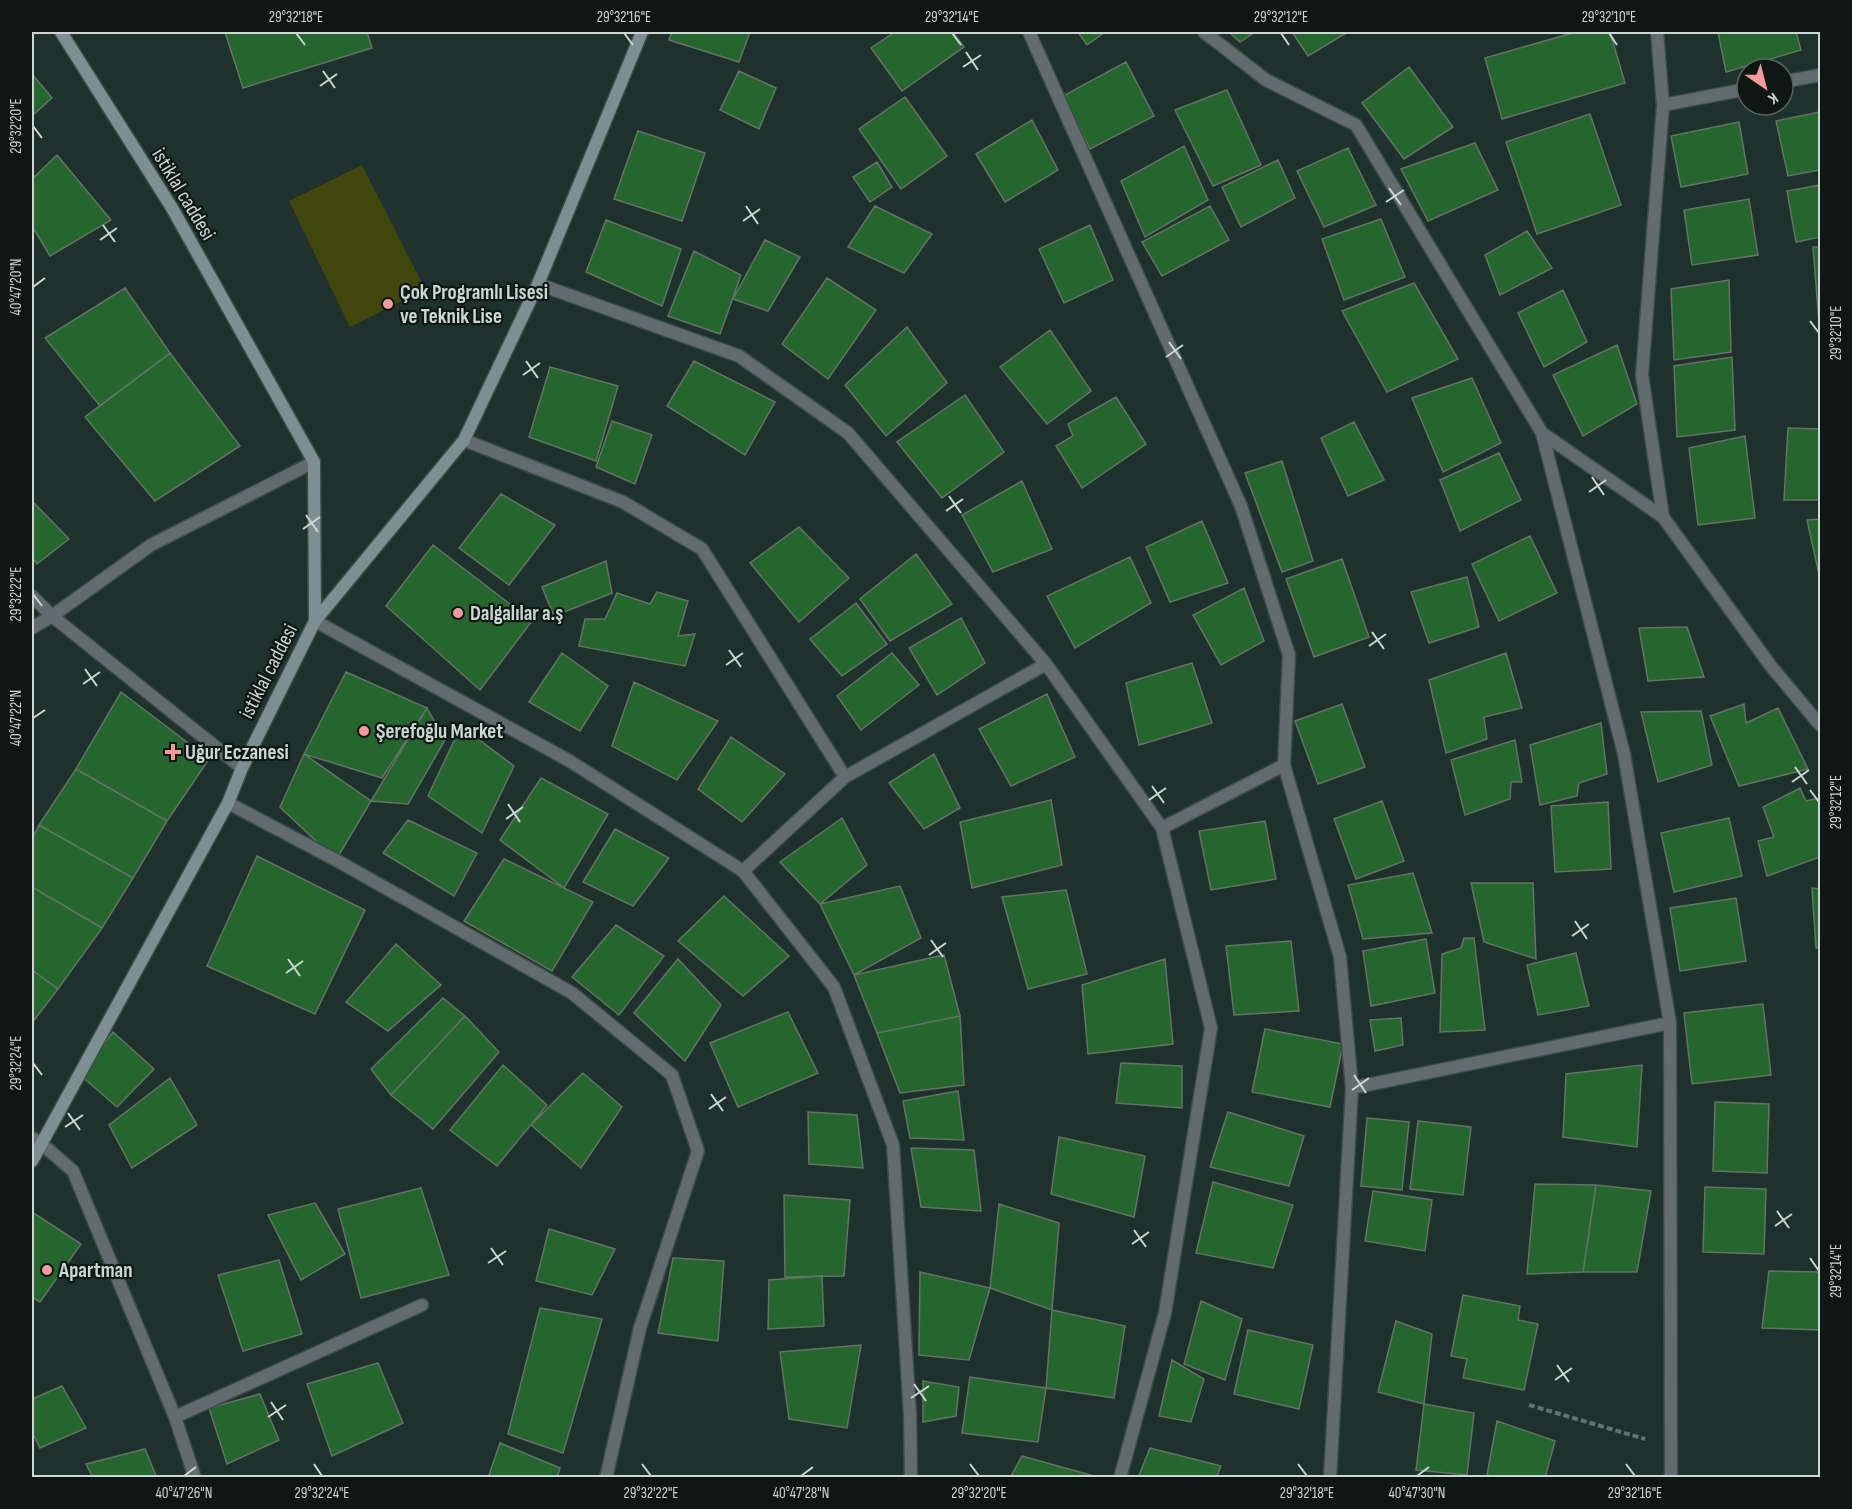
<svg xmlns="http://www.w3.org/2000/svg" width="1852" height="1509" font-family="'Sofia Sans Condensed',sans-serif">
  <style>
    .green { fill: #42470e }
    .building { fill: #24662e; stroke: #657366; stroke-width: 1.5 }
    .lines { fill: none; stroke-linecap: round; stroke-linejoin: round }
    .street-casing { stroke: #3b4c48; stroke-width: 15 }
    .secondary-casing { stroke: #3b4c48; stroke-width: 15 }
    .path { stroke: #647370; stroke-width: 4; stroke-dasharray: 6 3; stroke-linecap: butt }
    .street { stroke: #626b6d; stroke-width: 12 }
    .secondary { stroke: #7f8e90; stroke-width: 12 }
    .ticks { fill: none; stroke: #ccd7d4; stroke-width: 2 }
    .poi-dot { fill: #f59b9a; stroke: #0f1715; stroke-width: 2 }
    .labels { text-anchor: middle; stroke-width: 4.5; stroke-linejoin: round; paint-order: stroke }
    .street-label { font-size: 21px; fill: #ccd7d4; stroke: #0f1715 }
    .poi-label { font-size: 21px; font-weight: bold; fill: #ccd7d4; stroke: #0f1715; text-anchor: start }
    .neatline { fill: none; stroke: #ccd7d4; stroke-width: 2 }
    .ticks-label { font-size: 15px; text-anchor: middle; fill: #ccd7d4 }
  </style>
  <rect width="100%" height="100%" fill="#1f312d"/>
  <!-- green -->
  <path class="green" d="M362,165L425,289L350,327L289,201Z"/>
  <!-- building -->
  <path class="building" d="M225,32H367L372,48L243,88Z
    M672,32H750L739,62L669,40Z
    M895,32H953L964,47L902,91L871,48Z
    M1078,32H1105L1087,45Z
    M1229,32H1255L1240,42Z
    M1292,32H1348L1308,56Z
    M1576,32H1610L1625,83L1502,119L1485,58Z
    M1718,32H1796L1801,50L1726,72Z
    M1126,62L1154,116L1090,149L1063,96Z
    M1409,67L1453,127L1404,159L1362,103Z
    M739,71L776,88L759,129L720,110Z
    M32,74L52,98L32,116Z
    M1227,90L1261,165L1213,186L1175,110Z
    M905,97L947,156L901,189L859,129Z
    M1820,112V170L1788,176L1776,121Z
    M1590,114L1621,205L1537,234L1506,142Z
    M1032,120L1058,170L1005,202L976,154Z
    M1739,122L1748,174L1681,187L1671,136Z
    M638,131L705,153L682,221L614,199Z
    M1475,143L1498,190L1428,221L1401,169Z
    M1184,146L1208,200L1145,237L1121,181Z
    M1348,148L1376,205L1324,227L1297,171Z
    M57,155L111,220L50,256L32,226V179Z
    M1278,160L1295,198L1241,227L1222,187Z
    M877,162L892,187L870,202L853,177Z
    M1820,185V237L1796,242L1787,191Z
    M1749,199L1758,255L1692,265L1684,210Z
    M875,206L932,234L904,273L848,247Z
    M1210,206L1229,240L1162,276L1142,242Z
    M1381,219L1405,277L1344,300L1322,239Z
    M606,220L681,249L662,306L586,272Z
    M1090,225L1113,280L1064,303L1039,249Z
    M1527,231L1552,268L1500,295L1485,255Z
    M765,240L800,257L768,311L733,299Z
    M1813,247H1820V335Z
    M694,251L741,275L720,334L668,316Z
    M827,278L876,310L828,379L782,344Z
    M1729,280L1731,352L1674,360L1671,289Z
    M1414,283L1458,359L1387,392L1342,311Z
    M125,288L170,353L100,406L45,338Z
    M1563,290L1587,342L1544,367L1518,313Z
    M907,327L947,383L886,436L845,385Z
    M1050,330L1091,391L1047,424L1000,367Z
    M1617,345L1637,404L1583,436L1553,375Z
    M170,353L240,446L155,501L85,417Z
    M1732,357L1735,430L1677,437L1674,366Z
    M694,361L775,402L745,455L667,406Z
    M550,367L618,386L596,461L529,437Z
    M1472,378L1501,443L1443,472L1412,398Z
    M965,395L1004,452L942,498L897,442Z
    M1116,397L1146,444L1082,488L1056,446L1073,436L1068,424Z
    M612,421L652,435L635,484L596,467Z
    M1354,422L1384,480L1348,496L1321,438Z
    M1788,428L1820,429V500H1784Z
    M1745,436L1755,518L1698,525L1689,448Z
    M1499,453L1521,500L1460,531L1440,480Z
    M1282,461L1313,561L1282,572L1245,473Z
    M1022,481L1052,549L993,572L962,515Z
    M501,494L555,525L509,585L459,548Z
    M32,501L69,539L37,564L32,557Z
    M1820,519V579L1807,520Z
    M1202,521L1228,583L1170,602L1146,547Z
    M799,527L849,578L799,622L750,563Z
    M1530,536L1557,593L1499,621L1472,564Z
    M433,545L532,621L480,690L386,606Z
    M916,554L952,604L890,641L860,599Z
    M1130,557L1151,603L1075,648L1047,596Z
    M1342,559L1369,637L1314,657L1286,579Z
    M606,561L612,593L554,616L542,587Z
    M1467,577L1479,627L1429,643L1411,592Z
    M1244,588L1264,641L1221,665L1193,615Z
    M657,592L688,601L678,636L695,634L685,666L579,646L585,619H605L617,593L650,604Z
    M856,603L887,644L842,676L810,639Z
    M961,618L985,663L937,695L909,648Z
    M1687,627L1704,677L1648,681L1639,628Z
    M562,653L608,686L580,731L529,702Z
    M892,653L919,685L861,730L837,696Z
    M1506,653L1522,708L1484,717L1487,739L1446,753L1429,680Z
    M1192,663L1212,723L1139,745L1126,683Z
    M346,672L427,708L382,778L304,754Z
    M634,682L718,721L677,780L612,746Z
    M121,692L209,759L167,821L76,769Z
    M1047,694L1075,757L1011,786L979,729Z
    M1342,704L1365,767L1318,784L1295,721Z
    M1744,704L1746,723L1778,708L1808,769L1739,786L1710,716Z
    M427,708L445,740L408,804L371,801Z
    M1701,711L1712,765L1658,782L1641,712Z
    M1601,723L1607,774L1579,783L1577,796L1540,805L1530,745Z
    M461,726L514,766L482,833L428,796Z
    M731,737L785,774L742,822L698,789Z
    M1515,740L1522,782H1511L1510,799L1465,815L1451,760Z
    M304,754L371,801L336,860L280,807Z
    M934,754L960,808L924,829L889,783Z
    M76,769L167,821L133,878L39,825Z
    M541,778L608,814L564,888L500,840Z
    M1800,788L1806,801L1820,798V857L1767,876L1758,841L1774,837L1763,807Z
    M1051,800L1062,865L972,888L960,822Z
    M1382,801L1404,861L1356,879L1334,819Z
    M1608,802L1611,869L1555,872L1551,806Z
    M842,818L867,865L820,904L780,862Z
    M1729,818L1742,876L1674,892L1661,833Z
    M408,820L477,853L454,896L383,853Z
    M1265,821L1276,879L1211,890L1199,831Z
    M39,825L133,878L102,928L32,887V839Z
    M615,829L669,858L633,906L583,882Z
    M257,856L365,910L315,1014L207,966Z
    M504,859L593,902L552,971L464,921Z
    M1413,873L1432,933L1363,939L1348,885Z
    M1471,883H1533L1536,959L1484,942Z
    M900,886L921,938L854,975L820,904Z
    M32,887L102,928L58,989L32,970Z
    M1812,888L1820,889V948H1816Z
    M1066,890L1087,974L1028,989L1002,897Z
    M724,896L789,956L743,996L678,941Z
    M1736,898L1746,961L1680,971L1670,908Z
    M616,925L664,956L619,1015L572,977Z
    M1464,938H1474L1485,1030L1440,1032L1442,954L1461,948Z
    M1426,939L1435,993L1371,1006L1363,951Z
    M1291,941L1299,1011L1234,1015L1226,946Z
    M396,944L441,985L388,1031L346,1002Z
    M1576,953L1589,1006L1538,1015L1527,965Z
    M944,955L960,1016L877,1033L854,975Z
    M678,959L721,1005L685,1061L634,1013Z
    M1165,959L1173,1044L1088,1054L1082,985Z
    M32,970L58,989L32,1023Z
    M443,998L465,1016L391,1095L371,1069Z
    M1763,1004L1771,1075L1692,1084L1684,1013Z
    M788,1012L818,1073L738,1107L710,1043Z
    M465,1016L499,1052L433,1129L391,1095Z
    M960,1016L964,1085L900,1093L877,1033Z
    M1401,1018L1403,1045L1375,1051L1370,1020Z
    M1265,1029L1343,1044L1330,1107L1252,1092Z
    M113,1032L154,1069L117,1107L80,1075Z
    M1121,1063L1182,1066V1108L1116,1103Z
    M503,1065L547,1105L497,1166L450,1130Z
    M1642,1065L1637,1147L1563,1137L1566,1074Z
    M583,1073L622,1107L581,1168L531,1125Z
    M170,1078L197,1125L132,1168L109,1125Z
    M958,1091L964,1140L910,1138L903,1101Z
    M1715,1102L1769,1104L1767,1173L1713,1171Z
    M808,1112L857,1115L863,1168L809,1164Z
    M1228,1112L1304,1136L1289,1186L1210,1167Z
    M1367,1118L1409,1122L1402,1190L1361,1186Z
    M1418,1121L1471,1127L1463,1195L1410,1189Z
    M1059,1137L1145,1156L1134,1217L1051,1194Z
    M911,1148L974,1150L981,1211L921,1207Z
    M1213,1182L1293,1205L1273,1268L1196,1253Z
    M1535,1184L1596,1185L1583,1272L1527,1274Z
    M1596,1185L1651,1191L1637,1272H1583Z
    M1705,1187L1766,1189L1764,1254L1703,1252Z
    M421,1188L449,1275L361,1298L338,1209Z
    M1373,1191L1432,1200L1425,1251L1365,1241Z
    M784,1195L850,1200L844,1276L785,1277Z
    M315,1203L345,1254L301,1280L268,1215Z
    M999,1204L1059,1223L1052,1310L990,1288Z
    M32,1212L81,1244L40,1302L32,1297Z
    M549,1229L615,1249L592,1295L536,1281Z
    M673,1258L724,1261L718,1341L658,1333Z
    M279,1260L302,1334L243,1351L218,1275Z
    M1769,1271L1820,1272V1330L1762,1328Z
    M920,1272L990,1288L969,1360L919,1355Z
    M822,1276L824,1326L768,1329L769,1280Z
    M1463,1295L1520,1306L1518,1320L1538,1324L1524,1390L1463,1378L1467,1359L1451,1356Z
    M1201,1301L1242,1319L1225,1380L1184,1364Z
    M540,1308L602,1319L563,1453L508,1434Z
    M1052,1310L1125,1326L1114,1398L1046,1388Z
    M1396,1321L1432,1334L1424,1404L1378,1392Z
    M1248,1330L1313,1345L1299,1409L1234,1394Z
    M861,1345L847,1428L789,1419L780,1352Z
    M1172,1360L1204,1379L1191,1422L1159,1416Z
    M378,1363L403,1423L332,1456L307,1384Z
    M970,1377L1046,1388L1038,1442L962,1433Z
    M923,1381L959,1387L956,1416L923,1422Z
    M62,1386L86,1428L40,1448L32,1432V1399Z
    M260,1394L279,1440L227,1464L209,1408Z
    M1424,1404L1474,1413L1467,1475L1416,1470Z
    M1497,1421L1555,1441L1545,1478H1500L1487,1475Z
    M500,1443L560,1468L557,1478H488Z
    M1150,1448L1221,1466L1216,1478H1138Z
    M145,1449L157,1478H93L86,1464Z
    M1022,1456L1094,1476L1093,1478H1010Z"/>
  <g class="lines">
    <!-- street casing -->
    <g class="street-casing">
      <path id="street" d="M1029,32L1241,506L1289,655L1284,765L1340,957L1352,1088L1330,1478
        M1204,32L1266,80L1356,125L1542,433L1663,517L1770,665L1820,725
        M1657,32L1663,105L1642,375L1663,517
        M1783,82L1820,75
        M1663,105L1747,89
        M538,284L739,356L848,433L1046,664L1162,828L1211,1028L1165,1313L1120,1478
        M1542,433L1624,754L1670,1023L1671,1478
        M464,440L623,502L702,549L845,777
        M32,596L52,616L242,768
        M315,621L568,760L743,871L834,987L893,1145L910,1415L911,1478
        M32,628L52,616L151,545L314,462
        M228,803L336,860L572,993L672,1075L698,1151L640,1328L606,1478
        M1162,828L1284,765
        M743,871L845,777L1046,664
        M1352,1088L1670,1023
        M32,1138L42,1144L73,1171L175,1417L195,1478
        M175,1417L422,1305"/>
    </g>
    <!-- secondary casing -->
    <g class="secondary-casing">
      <path id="secondary" d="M315,621L464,440L538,284L642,32
        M32,1161L228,803L242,768L315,621L314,462L172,208L61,32"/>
    </g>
    <!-- path -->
    <path class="path" d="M1529,1405L1645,1439"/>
    <!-- street -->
    <use href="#street" class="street"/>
    <!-- secondary -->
    <use href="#secondary" class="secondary"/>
  </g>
  <!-- ticks -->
  <path class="ticks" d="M296,33L305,45M624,33L633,45M952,33L961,45M1281,33L1289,45M1609,33L1617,45M966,52L978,70M963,67L981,55M323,71L335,88M320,86L337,74M33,126L42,138M1389,188L1401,205M1386,202L1404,190M746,206L758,224M743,221L760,209M103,225L115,242M100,240L117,228M33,287L45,278M1810,321L1819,333M1169,342L1181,359M1166,357L1183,345M526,361L538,378M523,375L540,363M1592,477L1604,495M1589,492L1606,480M949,496L961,513M946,511L963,499M306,515L318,532M303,529L320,517M33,594L42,606M1372,632L1384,649M1369,646L1386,634M729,650L741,667M726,665L743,653M85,669L97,686M83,684L100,672M33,718L45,710M1795,767L1807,784M1792,782L1809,770M1152,786L1164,803M1810,790L1819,802M1149,800L1166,788M508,804L520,822M506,819L523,807M1575,921L1587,939M1572,936L1589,924M931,940L943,957M929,955L946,943M288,959L300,976M286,973L303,961M33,1063L42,1075M1354,1075L1366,1093M1352,1090L1369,1078M711,1094L723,1111M709,1109L726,1097M68,1113L80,1130M65,1127L83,1115M1777,1211L1789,1228M1775,1226L1792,1214M1134,1230L1146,1247M1132,1244L1149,1232M491,1248L503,1265M1810,1258L1819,1271M488,1263L506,1251M1557,1365L1569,1382M1555,1380L1572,1368M914,1384L926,1401M911,1398L929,1386M271,1402L283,1420M268,1417L286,1405M314,1464L322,1476M642,1464L651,1476M970,1464L979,1476M1298,1464L1307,1476M1626,1464L1635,1476M184,1476L196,1467M801,1476L813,1467M1417,1476L1429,1467"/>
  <!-- markers -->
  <g class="poi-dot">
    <circle cx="388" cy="304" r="6"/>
    <circle cx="458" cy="613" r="6"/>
    <circle cx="364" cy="731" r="6"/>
    <path d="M170 743h6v6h6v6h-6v6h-6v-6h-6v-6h6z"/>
    <circle cx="47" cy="1270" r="6"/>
  </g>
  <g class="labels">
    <!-- street labels -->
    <g class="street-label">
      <text transform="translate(184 194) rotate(59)" y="7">istiklal caddesi</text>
      <text transform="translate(268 671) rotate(-63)" y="7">istiklal caddesi</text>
    </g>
    <!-- poi labels -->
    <g class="poi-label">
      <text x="400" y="299">Çok Programlı Lisesi<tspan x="400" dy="24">ve Teknik Lise</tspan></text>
      <text x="470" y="620">Dalgalılar a.ş</text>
      <text x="376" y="738">Şerefoğlu Market</text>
      <text x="185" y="759">Uğur Eczanesi</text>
      <text x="59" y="1277">Apartman</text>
    </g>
  </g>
  <!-- border -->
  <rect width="1852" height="1509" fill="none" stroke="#0f1715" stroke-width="66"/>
  <!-- north arrow -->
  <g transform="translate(1765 87) rotate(145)"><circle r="28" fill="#0f1715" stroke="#5b6461" stroke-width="1.5"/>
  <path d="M0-4.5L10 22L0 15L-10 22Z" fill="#f59b9a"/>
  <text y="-9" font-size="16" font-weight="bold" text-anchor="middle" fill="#ccd7d4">K</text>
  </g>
  <rect x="33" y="33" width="1786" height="1443" class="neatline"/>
  <g class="ticks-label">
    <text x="296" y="22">29°32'18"E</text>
    <text x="624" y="22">29°32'16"E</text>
    <text x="952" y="22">29°32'14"E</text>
    <text x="1281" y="22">29°32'12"E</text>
    <text x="1609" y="22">29°32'10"E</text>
    <text transform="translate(16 126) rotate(-90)" y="5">29°32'20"E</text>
    <text transform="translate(16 287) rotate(-90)" y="5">40°47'20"N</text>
    <text transform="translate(1836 333) rotate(-90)" y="5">29°32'10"E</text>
    <text transform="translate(16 594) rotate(-90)" y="5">29°32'22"E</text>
    <text transform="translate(16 718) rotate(-90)" y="5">40°47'22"N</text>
    <text transform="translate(1836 802) rotate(-90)" y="5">29°32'12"E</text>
    <text transform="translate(16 1063) rotate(-90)" y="5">29°32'24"E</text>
    <text transform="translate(1836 1271) rotate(-90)" y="5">29°32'14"E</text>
    <text x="184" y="1498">40°47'26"N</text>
    <text x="322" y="1498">29°32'24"E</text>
    <text x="651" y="1498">29°32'22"E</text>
    <text x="801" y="1498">40°47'28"N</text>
    <text x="979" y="1498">29°32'20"E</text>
    <text x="1307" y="1498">29°32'18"E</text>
    <text x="1417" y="1498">40°47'30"N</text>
    <text x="1635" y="1498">29°32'16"E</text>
  </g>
</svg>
